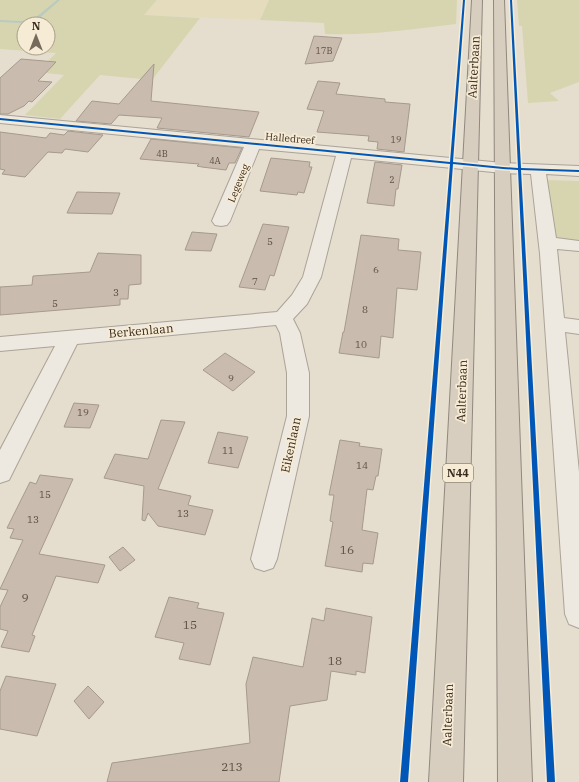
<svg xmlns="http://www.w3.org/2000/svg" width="579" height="782" font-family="'IBM Plex Serif',serif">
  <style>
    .farmland { fill: #e5dcbe }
    .green { fill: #d6d5b0; fill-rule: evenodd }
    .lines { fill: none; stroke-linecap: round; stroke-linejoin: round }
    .stream { fill: #b9cabf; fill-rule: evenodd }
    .building { fill: #c9bcaf; stroke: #a6998d }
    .minor-casing { stroke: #aaa397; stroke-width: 2 }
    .highway-casing { stroke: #90887e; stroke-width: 2 }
    .minor { fill: #ede8e0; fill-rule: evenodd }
    .highway { fill: #d8cebf; fill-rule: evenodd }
    .cycleway-casing { stroke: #f6ebd4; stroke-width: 3 }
    .cycleway { fill: #0057b8; fill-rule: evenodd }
    .labels { text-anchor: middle; stroke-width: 3.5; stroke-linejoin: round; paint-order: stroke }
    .far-number-label { font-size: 9px; fill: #5e4f42 }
    .far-street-label { font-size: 10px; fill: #3a2b1e; stroke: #f6ebd4 }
    .number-label { font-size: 10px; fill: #5e4f42 }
    .shield { fill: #f6ebd4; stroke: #726555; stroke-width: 1 }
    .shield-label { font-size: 11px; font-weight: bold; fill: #3a2b1e }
    .street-label { font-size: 12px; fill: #3a2b1e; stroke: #f6ebd4 }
    .near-number-label { font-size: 12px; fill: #5e4f42 }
  </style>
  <rect width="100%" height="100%" fill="#e5dece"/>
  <!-- farmland -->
  <path class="farmland" d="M158,0H269L260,20L143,15Z"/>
  <!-- green -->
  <path class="green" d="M0,0H157L144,15L200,18L152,80L100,75L60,119L25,115L64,75L37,72L56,53L0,49ZM24,24H48V48H24Z
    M269,0H457L456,24C413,29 369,36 325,34L324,23L260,20Z
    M517,0H579V82L550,93L559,101L528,103L522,26H519Z
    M545,180L579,181V252L555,249Z"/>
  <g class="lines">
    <!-- stream -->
    <path class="stream" d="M57,0H60L36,21L21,23L0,22V20L21,21L34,19Z"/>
  </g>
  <!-- building -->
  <path class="building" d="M314,36L342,38L333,61L305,64Z
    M21,59L56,62L38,81L52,82L32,102L29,101L24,106L8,114H0V78Z
    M154,64L151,101L259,112L249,137L157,128L162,118L119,115L111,124L76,121L92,101L119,104Z
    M318,81L340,83L336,94L385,99V102L410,104L404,152L377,149L378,142L368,141L369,136L317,132L324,111L307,109Z
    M68,131L103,135L88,152L65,149L62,153L48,152L25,177L2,174L5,170L0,169V132L46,138L50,133L64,135Z
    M151,139L242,148L235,163H229L226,170L202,167L197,166L199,164L140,159Z
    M271,158L310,162L309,167H312L304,193L298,192L297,195L260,191Z
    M375,162L402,165L398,189H396L394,206L367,203Z
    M77,192L120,193L112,214L67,213Z
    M263,224L289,227L274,276L270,275L265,290L239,287Z
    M192,232L217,234L211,251L185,250Z
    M361,235L399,239L398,250L421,252L417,290L397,288L393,338L381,336L379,358L339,353L343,332H344Z
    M98,253L141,255V284L129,285L128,299H120V305L0,315V287L32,285L33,276L90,272Z
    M225,353L255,372L233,391L203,370Z
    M74,403L99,405L90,428L64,427Z
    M161,420L185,422L158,489L191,496L188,505L213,510L205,535L158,526L148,513L145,521L142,520L144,486L104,478L115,454L148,459Z
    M218,432L248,437L238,468L208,463Z
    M340,440L360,443L359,446L382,449L378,476H376L373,490L367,489L362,530L378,533L373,564L363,563L362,572L325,566L333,522L330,521L334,495H329Z
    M40,475L73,479L39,554L105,565L98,583L56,576L32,635L35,636L29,652L1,647L8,631L0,629V607L8,590L0,589L23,540L10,538L14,529L7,528L30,482L36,484Z
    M123,547L135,560L120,571L109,557Z
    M169,597L199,603L197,608L224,613L210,665L179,659L184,643L155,637Z
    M326,608L372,617L365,673L356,671V675L331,671L327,700L290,706L279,782H107L112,763L250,743L246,684L253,657L303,667L312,618L324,621Z
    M6,676L56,684L37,736L0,729V691Z
    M88,686L104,702L89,719L74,701Z"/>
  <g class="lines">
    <!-- minor casing -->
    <g class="minor-casing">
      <path id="minor" d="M0,115L503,163L579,166V176L546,174L556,238L579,241V251L557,249L564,318L579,320V334L565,332L579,472V628L569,624L565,614L540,254L531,174L503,173L351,158L321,277L307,304L293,319L300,333L309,373V416L277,559L273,568L264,571L255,568L251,559L287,416V373L280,333L276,325L77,344L9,480L0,483V450L55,346L0,351V337L277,312L292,295L303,277L336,156L259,149L230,221L227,225L221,226L215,225L212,221L244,147L0,123Z"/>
    </g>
    <!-- highway casing -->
    <g class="highway-casing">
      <path id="highway" d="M472,0H482L463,782H429Z
        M494,0H504L532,782H498Z"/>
    </g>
    <!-- minor -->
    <use href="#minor" class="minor"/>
    <!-- highway -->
    <use href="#highway" class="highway"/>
    <!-- cycleway casing -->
    <g class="cycleway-casing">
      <path id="cycleway" d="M463,0H465L453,162L503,167L518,168L510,0H512L521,168L579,170V172L521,170L555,782H547L518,170L503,169L453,164L408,782H400L450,164L0,120V118L450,162Z"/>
    </g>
    <!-- cycleway -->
    <use href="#cycleway" class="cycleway"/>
  </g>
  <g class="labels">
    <!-- far-number labels -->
    <g class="far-number-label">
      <text x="324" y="54">17B</text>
      <text x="396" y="143">19</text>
      <text x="162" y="157">4B</text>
      <text x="215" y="164">4A</text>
      <text x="392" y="183">2</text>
    </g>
    <!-- far-street labels -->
    <g class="far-street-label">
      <text transform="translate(290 138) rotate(5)" y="4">Halledreef</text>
      <text transform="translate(238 183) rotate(-68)" y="4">Legeweg</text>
    </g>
    <!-- number labels -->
    <g class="number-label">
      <text x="270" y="245">5</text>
      <text x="376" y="273">6</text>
      <text x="255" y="285">7</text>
      <text x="116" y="296">3</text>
      <text x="55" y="307">5</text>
      <text x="365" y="313">8</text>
      <text x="361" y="348">10</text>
      <text x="231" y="382">9</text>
      <text x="83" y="416">19</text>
      <text x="228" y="454">11</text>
      <text x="362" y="469">14</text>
      <text x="45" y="498">15</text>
      <text x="183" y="517">13</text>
      <text x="33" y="523">13</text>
    </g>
    <!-- shield labels -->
    <rect class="shield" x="443" y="464" width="30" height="18" rx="3"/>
    <g class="shield-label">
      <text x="458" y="477">N44</text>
    </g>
    <!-- street labels -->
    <g class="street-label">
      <text transform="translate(474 67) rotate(-87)" y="4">Aalterbaan</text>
      <text transform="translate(141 331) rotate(-5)" y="4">Berkenlaan</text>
      <text transform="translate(462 391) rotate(-88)" y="4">Aalterbaan</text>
      <text transform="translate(291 445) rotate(-78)" y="4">Eikenlaan</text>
      <text transform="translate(448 715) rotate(-88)" y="4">Aalterbaan</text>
    </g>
    <!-- near-number labels -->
    <g class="near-number-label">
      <text x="347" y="554">16</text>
      <text x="25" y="602">9</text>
      <text x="190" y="629">15</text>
      <text x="335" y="665">18</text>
      <text x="232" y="771">213</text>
    </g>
  </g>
  <!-- north arrow -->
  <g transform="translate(36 36)"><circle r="19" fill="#f6ebd4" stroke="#ab9e8b"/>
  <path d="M0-3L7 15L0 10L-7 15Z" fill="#766a5c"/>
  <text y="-6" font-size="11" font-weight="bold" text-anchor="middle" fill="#3a2b1e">N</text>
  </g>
</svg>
